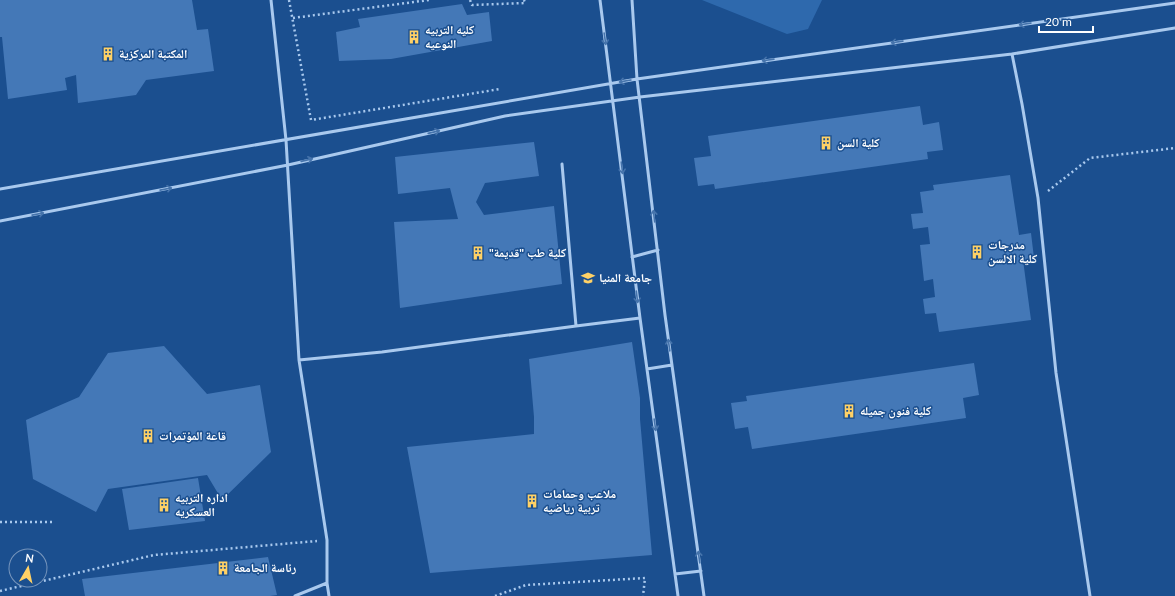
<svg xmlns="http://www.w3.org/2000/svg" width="1175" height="596" font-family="Lato,'Noto Naskh Arabic',sans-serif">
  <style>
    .green { fill: #2e69ad }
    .building { fill: #4478b7 }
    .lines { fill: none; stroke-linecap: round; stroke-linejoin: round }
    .path { stroke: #a9c9ee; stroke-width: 2.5; stroke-dasharray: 2 3; stroke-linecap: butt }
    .service { stroke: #a9c9ee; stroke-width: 3 }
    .oneway { stroke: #4674ac }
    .labels { text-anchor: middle; stroke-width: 3; stroke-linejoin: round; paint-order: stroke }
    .poi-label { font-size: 12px; font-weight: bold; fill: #fff; stroke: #1b4f8f; text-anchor: start }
  </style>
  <rect width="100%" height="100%" fill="#1b4f8f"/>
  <!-- green -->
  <path class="green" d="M702,0H822L808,29L787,34Z"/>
  <!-- building -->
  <path class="building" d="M0,0H192L197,30L208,29L214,71L146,80L136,95L78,103L76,75L65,78L67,90L8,99L2,37H0Z
    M462,4L467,15L489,12L492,41L391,59L339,61L336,32L360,27L358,19Z
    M920,106L923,125L939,122L943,150L927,152L928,159L715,189L714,184L698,186L694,158L711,156L708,136Z
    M534,142L539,176L485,183L476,202L484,215L554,206L562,284L400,308L394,222L458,219L450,188L398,194L395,157Z
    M1010,175L1019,235L1031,233L1034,258L1023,260L1031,320L939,332L936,313L925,314L923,299L935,297L933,279L924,281L920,245L930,244L928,227L913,229L911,214L923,213L920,192L934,190L933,185Z
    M632,342L640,398V419L652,555L430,573L407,447L534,434V417L529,359Z
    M164,346L207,394L260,385L271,452L222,500L207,475L108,489L96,512L33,479L26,420L79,397L108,353Z
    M974,363L979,395L963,398L966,418L752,449L748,427L735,429L731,403L747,401L746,396Z
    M198,478L205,521L129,530L122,489Z
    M268,557L277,595L270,596H85L82,579Z"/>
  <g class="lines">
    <!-- path -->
    <path class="path" d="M289,0L311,120L500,89
      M470,0L472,5L525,3L524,0
      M293,18L429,0
      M1048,191L1090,158L1175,148
      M0,522H52
      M0,591L154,555L317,541
      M495,596L526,585L645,578L643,596"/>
    <!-- service -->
    <path class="service" d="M271,0L286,140L299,360L327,540V583L329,596
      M600,0L640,318L678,596
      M632,0L637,79L665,315L704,596
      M1012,54L1022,104L1038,198L1056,373L1090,596
      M562,164L576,326
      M0,189L637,79L1175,3
      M0,221L288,165L505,116L640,97L1012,54L1175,28
      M632,257L658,250
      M299,360L382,352L576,326L640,318
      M647,369L672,365
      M675,574L701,571
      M295,596L327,583"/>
  </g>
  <!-- one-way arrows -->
  <defs><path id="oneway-shaft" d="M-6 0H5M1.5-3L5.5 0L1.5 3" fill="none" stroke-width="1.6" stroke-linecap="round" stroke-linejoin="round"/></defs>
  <g class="oneway">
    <use href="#oneway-shaft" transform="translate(1025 24) rotate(172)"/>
    <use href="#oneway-shaft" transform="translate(605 39) rotate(82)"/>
    <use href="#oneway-shaft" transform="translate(897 42) rotate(172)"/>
    <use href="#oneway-shaft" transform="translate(768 60) rotate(172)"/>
    <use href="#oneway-shaft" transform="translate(625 81) rotate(170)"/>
    <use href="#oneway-shaft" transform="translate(434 132) rotate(-13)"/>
    <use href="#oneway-shaft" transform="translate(307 160) rotate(-13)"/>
    <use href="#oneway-shaft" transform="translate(622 168) rotate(83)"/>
    <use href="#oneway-shaft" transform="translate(166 189) rotate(-11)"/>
    <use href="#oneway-shaft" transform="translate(38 214) rotate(-11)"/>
    <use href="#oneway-shaft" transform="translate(654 216) rotate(-97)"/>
    <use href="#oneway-shaft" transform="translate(637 297) rotate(83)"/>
    <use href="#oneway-shaft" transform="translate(669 345) rotate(-98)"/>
    <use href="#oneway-shaft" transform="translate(655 425) rotate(82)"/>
    <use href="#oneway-shaft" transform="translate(699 557) rotate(-98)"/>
  </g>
  <!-- icons -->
  <defs>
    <g id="building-bare" transform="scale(1.08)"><path d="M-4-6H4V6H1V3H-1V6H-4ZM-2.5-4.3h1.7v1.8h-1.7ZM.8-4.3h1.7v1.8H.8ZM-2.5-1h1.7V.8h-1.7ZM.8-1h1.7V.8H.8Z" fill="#ffd166" stroke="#1b4f8f" stroke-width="2.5" paint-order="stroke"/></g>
    <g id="university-bare" transform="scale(1.08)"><path d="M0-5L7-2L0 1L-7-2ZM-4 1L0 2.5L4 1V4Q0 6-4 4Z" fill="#ffd166" stroke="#1b4f8f" stroke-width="2.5" paint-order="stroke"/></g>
  </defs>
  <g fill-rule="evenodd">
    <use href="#building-bare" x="414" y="37"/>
    <use href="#building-bare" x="108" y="54"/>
    <use href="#building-bare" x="826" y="143"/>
    <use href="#building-bare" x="977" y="252"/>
    <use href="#building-bare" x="478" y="253"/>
    <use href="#university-bare" x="588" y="278"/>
    <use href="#building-bare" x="849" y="411"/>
    <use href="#building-bare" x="148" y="436"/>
    <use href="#building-bare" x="532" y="501"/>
    <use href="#building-bare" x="164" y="505"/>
    <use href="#building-bare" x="223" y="568"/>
  </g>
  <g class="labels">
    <!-- poi labels -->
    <g class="poi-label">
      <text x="425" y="34">كليه التربيه<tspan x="425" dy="14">النوعيه</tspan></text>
      <text x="119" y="58">المكتبة المركزية</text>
      <text x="837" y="147">كلية السن</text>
      <text x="988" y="249">مدرجات<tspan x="988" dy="14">كلية الالسن</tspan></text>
      <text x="489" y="257">"كلية طب "قديمة</text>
      <text x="599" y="282">جامعة المنيا</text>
      <text x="860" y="415">كلية فنون جميله</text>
      <text x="159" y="440">قاعة المؤتمرات</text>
      <text x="543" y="498">ملاعب وحمامات<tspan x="543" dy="14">تربية رياضيه</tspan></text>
      <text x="175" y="502">اداره التربيه<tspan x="175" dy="14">العسكريه</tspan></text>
      <text x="234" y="572">رئاسة الجامعة</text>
    </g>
  </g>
  <!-- north arrow -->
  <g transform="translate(28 568) rotate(9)"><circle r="19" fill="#1b4f8f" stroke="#7695bc"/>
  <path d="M0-3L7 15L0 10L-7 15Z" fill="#ffd166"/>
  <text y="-6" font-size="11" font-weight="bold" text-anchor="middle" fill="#ffffff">N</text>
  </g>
  <!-- scale -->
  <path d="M1039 26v6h54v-6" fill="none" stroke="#ffffff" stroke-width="2"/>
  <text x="1045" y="26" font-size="12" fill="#ffffff" stroke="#1b4f8f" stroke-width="3" paint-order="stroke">20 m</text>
</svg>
